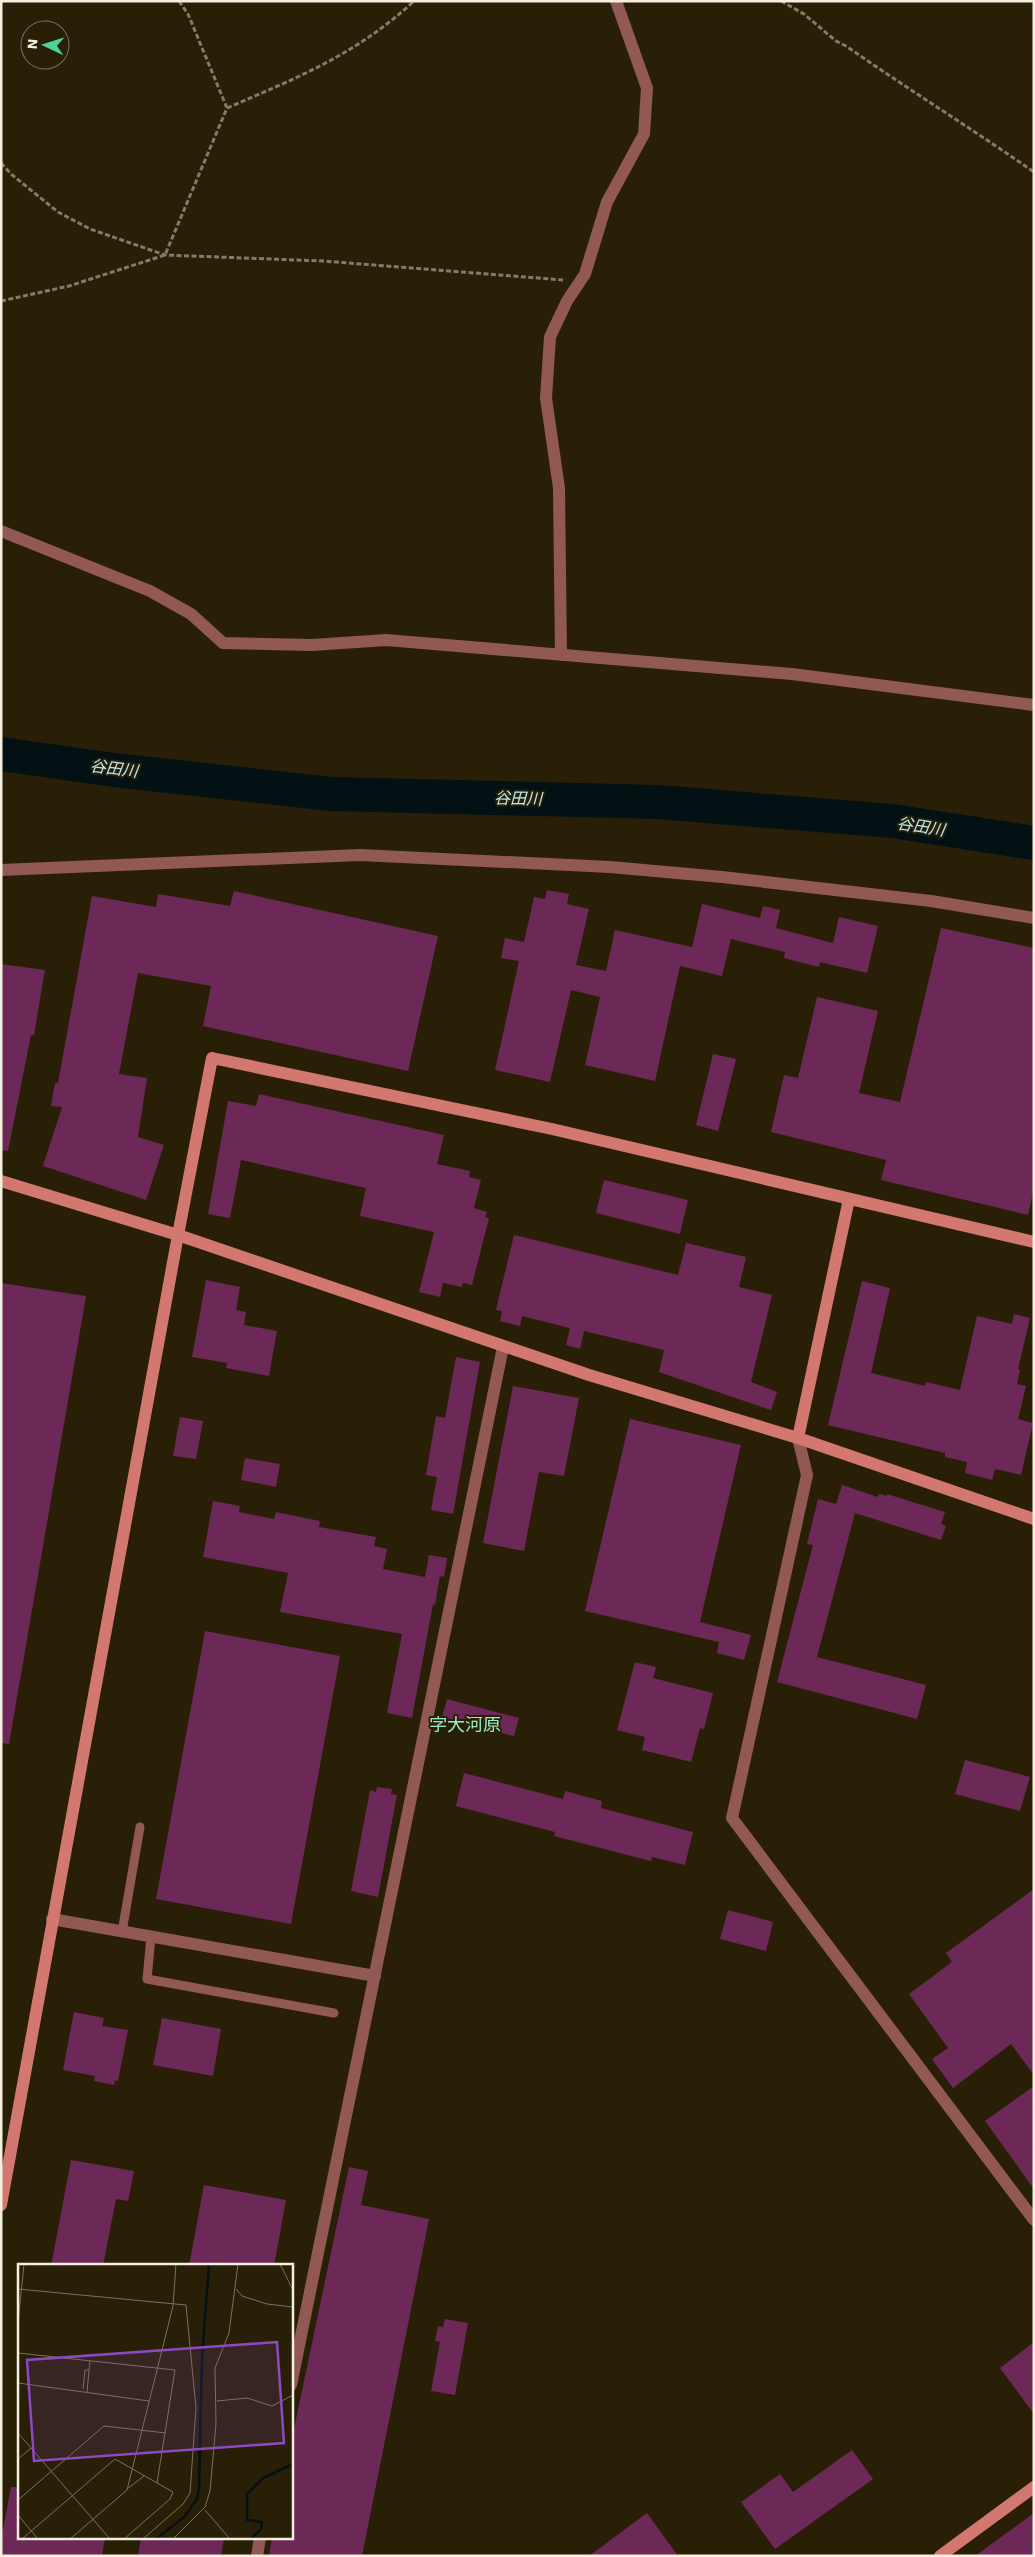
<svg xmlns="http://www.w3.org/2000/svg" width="1035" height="2557" font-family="'Work Sans','Noto Sans JP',sans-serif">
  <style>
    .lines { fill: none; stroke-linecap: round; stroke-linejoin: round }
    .river { stroke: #031114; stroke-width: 34 }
    .building { fill: #6c2957 }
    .path { stroke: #837b66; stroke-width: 3; stroke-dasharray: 5 2.5; stroke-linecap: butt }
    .lane { stroke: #925854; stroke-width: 9 }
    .street { stroke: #925854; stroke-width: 12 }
    .secondary { stroke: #d37771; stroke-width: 12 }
    .labels { text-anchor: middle; stroke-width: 4; stroke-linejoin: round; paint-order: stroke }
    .water-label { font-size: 16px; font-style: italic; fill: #b8ecf9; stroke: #281f06 }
    .quarter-label { font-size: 18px; fill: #98ecc3; stroke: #281f06 }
    .inset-river { fill: none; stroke: #031114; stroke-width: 2.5 }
    .inset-road { fill: none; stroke: #7a725d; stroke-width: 1 }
    .view { fill: #8d49c4; fill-opacity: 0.15; stroke: #8d49c4; stroke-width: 2.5 }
    .inset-edge { fill: none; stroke: #f5efe0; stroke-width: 2.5 }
  </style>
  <rect width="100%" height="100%" fill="#281f06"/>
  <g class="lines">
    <!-- river -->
    <path class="river" d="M1,754L114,770L331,794L658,802L892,821L1034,843"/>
  </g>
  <!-- building -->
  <path class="building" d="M547,890L569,894L567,904L589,909L576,965L606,971L615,930L692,947L702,904L760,918L763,906L780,910L776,928L833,943L839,917L878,926L867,973L820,962L819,967L784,958L785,952L731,939L722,976L680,966L655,1081L585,1065L600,997L571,990L550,1082L495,1070L519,961L501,958L505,938L524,942L534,897L545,899Z
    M234,891L438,936L408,1071L203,1026L211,986L138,973L119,1074L147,1078L138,1137L164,1145L146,1200L43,1166L62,1107L51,1106L55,1083H58L92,896L156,907L158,894L230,906Z
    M941,928L1034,948V1188L1028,1215L881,1180L886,1160L771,1132L784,1075L798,1078L817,997L878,1011L859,1093L900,1102Z
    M1,964L45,970L34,1035H31L8,1151L1,1150Z
    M713,1054L736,1059L718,1131L696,1125Z
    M259,1094L444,1135L437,1164L470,1171L469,1177L481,1180L474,1208L487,1212L485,1217L489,1218L472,1285L463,1283L462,1287L443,1283L440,1297L419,1292L434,1232L360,1216L366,1188L241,1160L230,1218L208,1214L228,1101L256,1106Z
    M604,1180L688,1200L680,1234L596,1213Z
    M514,1235L678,1275L686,1243L746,1257L739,1287L772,1295L751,1382L777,1392L771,1410L659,1372L664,1350L584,1331L580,1349L566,1345L570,1328L522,1316L520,1326L500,1321L502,1311L496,1310Z
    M206,1280L240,1287L236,1310L246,1312L244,1325L277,1331L269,1376L226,1368L227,1363L192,1357Z
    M862,1281L890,1288L871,1373L925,1386L926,1382L960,1390L977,1316L1012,1324L1014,1314L1030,1318L1018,1369L1020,1370L1017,1384L1026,1386L1018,1419L1033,1423L1021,1475L995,1469L992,1480L965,1473L967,1462L945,1457V1453L828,1425Z
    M1,1283L86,1296L9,1744L1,1743Z
    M456,1357L480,1362L453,1514L431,1510L437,1477L426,1475L436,1416L445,1418Z
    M513,1386L579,1398L564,1476L539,1472L524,1551L483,1543Z
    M180,1417L203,1421L196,1459L173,1456Z
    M630,1419L741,1445L700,1622L751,1635L744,1660L717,1653L719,1642L585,1611Z
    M245,1458L280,1464L276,1487L241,1480Z
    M842,1485L878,1497L879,1494L887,1496V1494L945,1512L941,1524L946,1526L941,1540L855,1513L817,1657L926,1685L917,1719L777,1682L813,1545L807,1544L818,1499L836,1504Z
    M213,1501L240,1506L239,1512L274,1519L276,1512L320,1521L319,1527L376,1537L374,1546L387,1549L383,1569L425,1577L429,1555L447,1558L444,1577L440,1576L435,1605L433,1604L412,1718L387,1713L402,1634L280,1612L288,1573L203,1557Z
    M205,1631L340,1656L291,1924L156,1899Z
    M635,1662L656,1667L653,1678L713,1693L704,1729L700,1728L691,1762L642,1750L645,1737L617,1730Z
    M447,1699L519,1718L514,1736L442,1717Z
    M965,1760L1030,1777L1020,1811L955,1794Z
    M464,1773L563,1799L565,1791L602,1801L601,1808L693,1832L685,1865L652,1857L651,1861L554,1836L555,1832L456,1806Z
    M377,1787L392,1789L391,1794L397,1795L378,1897L351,1891L370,1790L376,1792Z
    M1034,1889V2075L1011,2044L953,2088L932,2059L948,2048L909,1994L952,1962L946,1953Z
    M728,1910L773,1922L766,1951L720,1939Z
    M74,2012L104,2018L102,2026L128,2030L118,2081L115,2080L114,2085L94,2081L95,2076L63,2070Z
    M162,2018L221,2029L213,2076L153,2065Z
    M1034,2086V2189L985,2121Z
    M71,2160L134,2171L128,2201L116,2199L103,2266H51Z
    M349,2167L368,2171L361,2205L429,2219L362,2556H269L272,2538H291V2443Z
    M204,2185L286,2200L274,2266H189Z
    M445,2319L468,2323L455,2395L431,2391L440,2342L435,2341L438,2326L443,2327Z
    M1034,2342V2414L1000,2368Z
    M852,2450L873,2479L775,2549L741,2502L780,2474L793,2492Z
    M11,2487H19V2538H105L102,2556H1V2540Z
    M647,2513L678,2556H589Z
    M1034,2513V2556H975Z
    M141,2538H224L221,2556H138Z"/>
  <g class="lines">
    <!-- path -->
    <path class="path" d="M179,1L188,14L227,108
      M781,1L804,14L836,41L846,46C908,89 972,129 1034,172
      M1,163L11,174L58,212L90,229L165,255L323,261L563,280
      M1,301L69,286L165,255L227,108C297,78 357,54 414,1"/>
    <!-- lane -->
    <path class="lane" d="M122,1932L140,1827
      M151,1937L147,1979L334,2013"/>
    <!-- street -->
    <path class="street" d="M1,531L150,591L191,614L223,643L312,645L386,640L792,674L1034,705
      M561,655L559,488L546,398L550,337L567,301L585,274L607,202L644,134L647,88L616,1
      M1,870L360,855L610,867L722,877L931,901L1034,918
      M798,1438L807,1475L732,1818L1034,2220
      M52,1919L375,1976
      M291,2385L503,1347
      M257,2556L260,2538"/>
    <!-- secondary -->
    <path class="secondary" d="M1,1181L178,1235L589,1375L798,1438L1034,1519
      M798,1438L849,1199
      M1,2205L178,1235L212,1058L552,1129L1034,1242
      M940,2556L1034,2487"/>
  </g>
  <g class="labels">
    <!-- water labels -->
    <g class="water-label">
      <text transform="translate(114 768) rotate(7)" y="6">谷田川</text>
      <text transform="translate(518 798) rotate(1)" y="6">谷田川</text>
      <text transform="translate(921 826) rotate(9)" y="6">谷田川</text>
    </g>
    <!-- quarter labels -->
    <g class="quarter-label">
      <text x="465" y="1731">字大河原</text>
    </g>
  </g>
  <!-- overview -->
  <g transform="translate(18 2264)">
    <rect width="275" height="275" fill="#281f06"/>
    <path class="inset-river" d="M138,275L166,253L179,235L181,225L184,95L191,0M233,275L243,265L244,258L229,256V230L245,214L275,200"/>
    <path class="inset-road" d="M262,0L275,26M0,25L168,41L178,144L172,229L165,240L125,275M218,25L224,32L249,40L275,43M0,59L6,0M0,89L157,106L139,219M0,119L131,137M65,125L67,106H71M69,128L72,97M199,137L229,134L254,142L275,131M0,169L92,275M0,195L13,184M109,225L126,212M0,236L86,162L148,169M187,246L212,275M0,251L20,275M4,275L97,195L155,228L152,235L106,275M52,275L109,226L155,42L158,0M155,275L187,243L192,227L198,160L197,104L211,69L220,0"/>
    <path class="view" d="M259,78L266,179L16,197L9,96Z"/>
    <rect width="275" height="275" class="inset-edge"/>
  </g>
  <!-- border -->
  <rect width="1035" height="2557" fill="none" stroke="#f5efe0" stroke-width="5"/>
  <!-- north arrow -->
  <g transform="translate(45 45) rotate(274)"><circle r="24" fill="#281f06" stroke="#7a725d"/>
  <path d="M0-4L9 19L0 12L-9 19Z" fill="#4ad49c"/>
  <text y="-8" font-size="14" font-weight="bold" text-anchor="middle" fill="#f5efe0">N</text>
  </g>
</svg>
